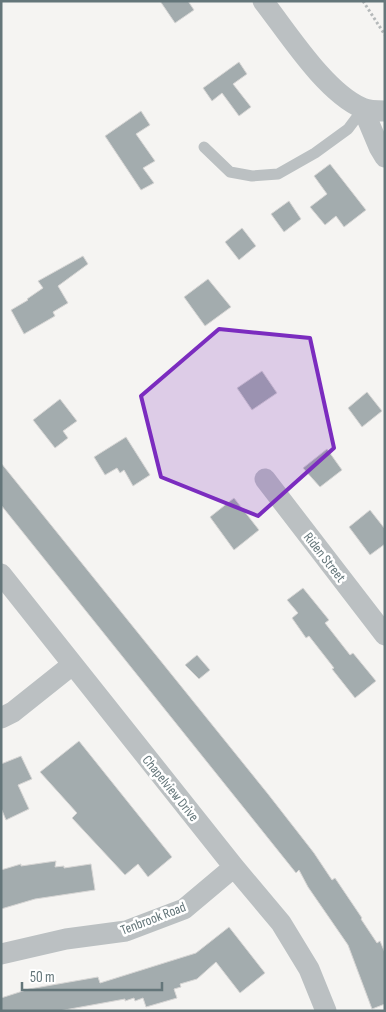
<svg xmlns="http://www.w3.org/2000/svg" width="386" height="1012" font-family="'Sofia Sans Condensed',sans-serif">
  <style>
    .building { fill: #a3acae; stroke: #d7d6d5 }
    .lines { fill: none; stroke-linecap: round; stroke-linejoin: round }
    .path { stroke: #b5b9ba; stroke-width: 3; stroke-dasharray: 2.5 2.5; stroke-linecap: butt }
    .lane { stroke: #bbc0c2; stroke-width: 11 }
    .street { stroke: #bbc0c2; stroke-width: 21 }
    .marked { fill: #7b2cbf; fill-opacity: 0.2; stroke: #7b2cbf; stroke-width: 4; stroke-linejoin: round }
    .labels { text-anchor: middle; stroke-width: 5; stroke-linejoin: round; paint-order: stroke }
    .street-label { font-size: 14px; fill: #64767a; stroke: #fff }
  </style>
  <rect width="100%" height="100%" fill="#f5f4f2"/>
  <!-- building -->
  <path class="building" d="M160,1H188L194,10L175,23Z
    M239,62L247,74L233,84L251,107L239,116L222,93L212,101L203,88Z
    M141,111L150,125L136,134L155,161L143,168L154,183L141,190L105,136Z
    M330,164L366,210L344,227L336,216L325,225L310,207L327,194L314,176Z
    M289,201L301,219L284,232L271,214Z
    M242,228L256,246L239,260L225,242Z
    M83,256L88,264L58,286L68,303L53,312L55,316L24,334L11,310L28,300L27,299L43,288L38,281Z
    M208,279L231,307L205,326L184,297Z
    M262,371L277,393L252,410L237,388Z
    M367,392L382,411L362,427L348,408Z
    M60,399L77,421L63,431L68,438L55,448L33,420Z
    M126,437L150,475L133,486L124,470L120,473L117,468L105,475L94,457Z
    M327,449L342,470L320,487L303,468Z
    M1,463L268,794L314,853L332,880L335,878L362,918L361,919L377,943L380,941L385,953V1004L372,1009L348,945L308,887L299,870L296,873L1,505Z
    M234,498L259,530L234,550L210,517Z
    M370,510L385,529V544L370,555L349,527Z
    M303,588L329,620L325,623L350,655L353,653L376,681L355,698L332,669L334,668L309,636L306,638L292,618L298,613L287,600Z
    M197,655L210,670L199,679L185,665Z
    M79,741L172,857L148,877L138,864L125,875L72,818L77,813L40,772Z
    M21,756L32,779L18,785L29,809L6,820L1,808V764Z
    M56,861L55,867L64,866V868L91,864L95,890L35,899L1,909V870L21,864V866Z
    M229,927L265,973L240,993L216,962L197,979L180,984L181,987L174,989L177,998L146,1007L143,998L135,1001L134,998L125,1001V999L59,1011H1V998L29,989L98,977L100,983L196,953Z"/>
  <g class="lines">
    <!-- path -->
    <path class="path" d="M363,1L385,35"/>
    <!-- lane -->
    <path class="lane" d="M204,147L230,172L252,176L278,174L315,153L348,129L363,109"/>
    <!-- street -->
    <path class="street" d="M263,1C288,33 325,92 362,108C368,111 378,111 385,111
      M363,109L379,147L385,157
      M265,479L385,635
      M1,574L234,867L281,923L309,969L326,1011
      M1,718L13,712L72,665
      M1,954L66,939L126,931L184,909L234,867"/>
  </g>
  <!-- marked area -->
  <path class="marked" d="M219,329L310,338L334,448L258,516L161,477L141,396Z"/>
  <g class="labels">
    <!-- street labels -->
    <g class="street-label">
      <text transform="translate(325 557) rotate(52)" y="5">Riden Street</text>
      <text transform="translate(171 788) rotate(51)" y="5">Chapelview Drive</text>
      <text transform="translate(153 918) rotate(-21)" y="5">Tenbrook Road</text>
    </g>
  </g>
  <!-- border -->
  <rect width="386" height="1012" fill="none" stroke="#64767a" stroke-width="5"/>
  <!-- scale -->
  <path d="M22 982v8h140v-8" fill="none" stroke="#64767a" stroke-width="2.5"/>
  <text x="30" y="982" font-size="15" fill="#64767a" stroke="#ffffff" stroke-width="4" paint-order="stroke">50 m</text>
</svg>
